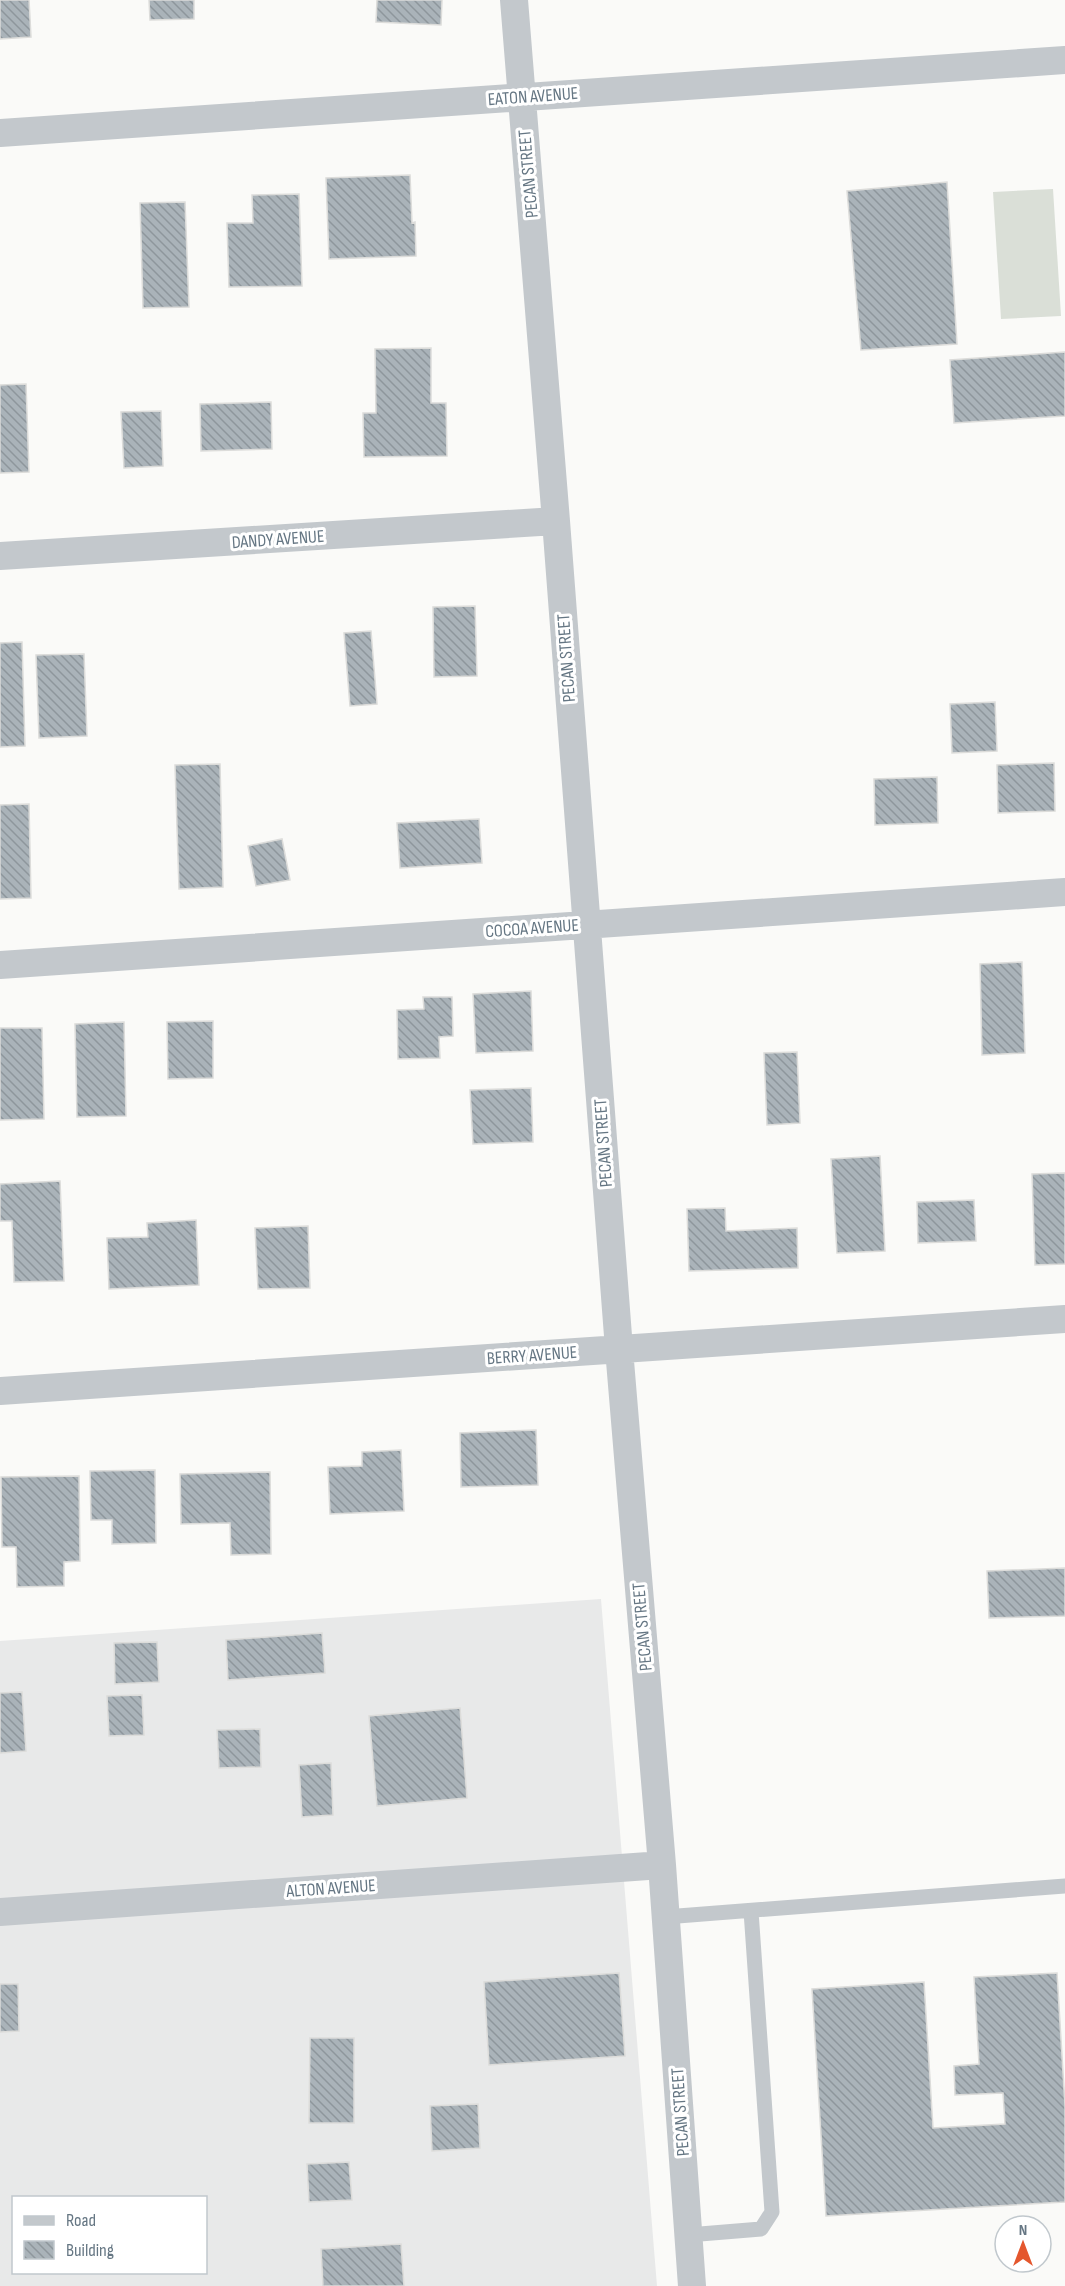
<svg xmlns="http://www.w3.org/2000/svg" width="1065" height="2286" font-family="'Sofia Sans Condensed',sans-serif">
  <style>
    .built { fill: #e8e9e9; fill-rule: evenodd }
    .grass { fill: #dadfd7 }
    .building { fill: url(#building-back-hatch); stroke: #dcdcda; stroke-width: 1.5 }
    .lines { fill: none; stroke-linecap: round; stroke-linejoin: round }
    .lane { stroke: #c3c8cc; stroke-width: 15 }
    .street { stroke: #c3c8cc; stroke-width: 28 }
    .labels { text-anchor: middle; stroke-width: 6; stroke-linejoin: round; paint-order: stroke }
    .street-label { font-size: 18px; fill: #657683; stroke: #fff }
  </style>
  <defs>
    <pattern id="building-back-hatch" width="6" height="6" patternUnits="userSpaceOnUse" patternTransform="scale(1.5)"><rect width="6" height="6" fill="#aab3b9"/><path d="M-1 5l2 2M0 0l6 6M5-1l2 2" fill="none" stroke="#8e969c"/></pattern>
  </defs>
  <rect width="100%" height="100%" fill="#fafaf8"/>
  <!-- built -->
  <path class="built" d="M601,1599L657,2286H0V1641ZM14,2198H206V2272H14Z"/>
  <!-- grass -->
  <path class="grass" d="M1053,189L1061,316L1001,319L993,192Z"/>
  <!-- building -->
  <path class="building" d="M0,0H29L31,37L0,39Z
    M149,0H194V19L150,20Z
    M377,0H442L441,25L376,22Z
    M410,175L412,223L415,222L416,256L329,259L326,178Z
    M947,182L957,344L861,350L847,191Z
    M299,194L302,286L229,287L227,223H253L252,195Z
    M185,202L189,307L143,308L140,203Z
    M431,348V403H446L447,456L364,457L363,413H376L375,349Z
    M1065,352V416L954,423L950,360Z
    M26,384L29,472L0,473V385Z
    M271,402L272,449L201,451L200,404Z
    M161,411L163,466L124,468L121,412Z
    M475,606L477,676L434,677L433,607Z
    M371,631L377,704L350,706L344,633Z
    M22,642L25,746L0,747V643Z
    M84,654L87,736L39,738L36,655Z
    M995,702L997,751L952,753L950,704Z
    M1054,763L1055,811L998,813L997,765Z
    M220,764L223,887L179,889L175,765Z
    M937,777L938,823L875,825L874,779Z
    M29,804L31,898L0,899V805Z
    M479,819L482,863L400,868L397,823Z
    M282,839L290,880L256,886L248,846Z
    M1022,962L1025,1053L982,1055L980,964Z
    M531,991L533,1051L476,1053L473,994Z
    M423,997H452L453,1036L439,1037L440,1058L398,1059L397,1010L424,1009Z
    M213,1021V1078L168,1079L167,1022Z
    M124,1022L126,1116L77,1117L75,1024Z
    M0,1028H42L44,1119L0,1120Z
    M797,1052L800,1123L767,1125L764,1053Z
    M531,1088L533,1142L473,1144L470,1090Z
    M880,1156L885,1251L837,1253L831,1159Z
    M1065,1173V1264L1035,1265L1032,1174Z
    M60,1181L64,1281L14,1282L12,1221H0V1184Z
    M974,1200L976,1241L918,1243L917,1202Z
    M725,1208L726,1231L797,1228L798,1268L689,1271L687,1209Z
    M196,1220L199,1285L109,1289L107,1238L148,1237L147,1223Z
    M308,1226L310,1288L258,1289L255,1228Z
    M536,1430L538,1485L461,1487L460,1433Z
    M401,1450L404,1511L330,1514L328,1467L362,1466V1452Z
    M155,1470L156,1543L112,1544V1520H91L90,1471Z
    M270,1472L271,1554L231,1555L230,1523L181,1524L180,1474Z
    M79,1476L80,1561L64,1562V1586L17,1587L16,1547H2L1,1477Z
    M1065,1568V1616L989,1618L987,1571Z
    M322,1633L325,1673L228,1680L226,1640Z
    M157,1642L159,1682L115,1684L114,1643Z
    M22,1692L26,1751L0,1753V1693Z
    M142,1695L144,1735L109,1736L107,1696Z
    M460,1708L467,1798L377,1806L369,1716Z
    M260,1729L261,1767L219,1768L217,1730Z
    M331,1763L333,1815L302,1817L299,1765Z
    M619,1973L625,2056L489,2065L484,1982Z
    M1057,1973L1065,2106V2202L826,2216L812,1989L924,1982L933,2128L1005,2124L1003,2093L955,2095L954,2066L979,2064L974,1977Z
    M0,1984H18L19,2031L0,2032Z
    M310,2038H354V2123H309Z
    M478,2104L480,2148L432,2151L430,2106Z
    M349,2162L352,2200L309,2202L307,2164Z
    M401,2244L404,2286H323L321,2249Z"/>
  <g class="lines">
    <!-- lane -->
    <path class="lane" d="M665,1917L1065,1886
      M688,2235L761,2229L772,2212L751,1911"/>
    <!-- street -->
    <path class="street" d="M514,0L556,521L619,1349L662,1865L692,2286
      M0,133L1065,60
      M0,556L556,521
      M0,965L1065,892
      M0,1391L1065,1319
      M0,1912L662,1865"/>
  </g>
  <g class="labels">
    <!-- street labels -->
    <g class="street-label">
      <text transform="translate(533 96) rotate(-4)" y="6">EATON AVENUE</text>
      <text transform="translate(528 174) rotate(-95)" y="6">PECAN STREET</text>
      <text transform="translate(278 539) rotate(-4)" y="6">DANDY AVENUE</text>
      <text transform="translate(566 658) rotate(-94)" y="6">PECAN STREET</text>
      <text transform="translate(532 928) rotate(-4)" y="6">COCOA AVENUE</text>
      <text transform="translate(603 1143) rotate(-94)" y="6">PECAN STREET</text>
      <text transform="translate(532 1355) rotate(-4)" y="6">BERRY AVENUE</text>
      <text transform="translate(642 1627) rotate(-95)" y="6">PECAN STREET</text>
      <text transform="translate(331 1888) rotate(-4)" y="6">ALTON AVENUE</text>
      <text transform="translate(680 2112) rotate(-94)" y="6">PECAN STREET</text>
    </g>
  </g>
  <!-- legend -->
  <rect x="12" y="2196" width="195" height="78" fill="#ffffff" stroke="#c1c8cd" stroke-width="1.5"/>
  <rect x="24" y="2216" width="30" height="9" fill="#c3c8cc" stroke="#c1c8cd" stroke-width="1.5"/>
  <text x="66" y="2226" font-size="18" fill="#657683">Road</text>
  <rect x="24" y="2241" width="30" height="18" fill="url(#building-back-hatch)" stroke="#c1c8cd" stroke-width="1.5"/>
  <text x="66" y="2256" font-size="18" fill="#657683">Building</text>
  <!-- north arrow -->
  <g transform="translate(1023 2244)"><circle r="28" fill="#ffffff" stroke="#c1c8cd" stroke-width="1.5"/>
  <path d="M0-4.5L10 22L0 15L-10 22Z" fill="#e4572e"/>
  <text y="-9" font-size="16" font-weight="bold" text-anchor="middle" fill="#657683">N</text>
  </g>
</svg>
